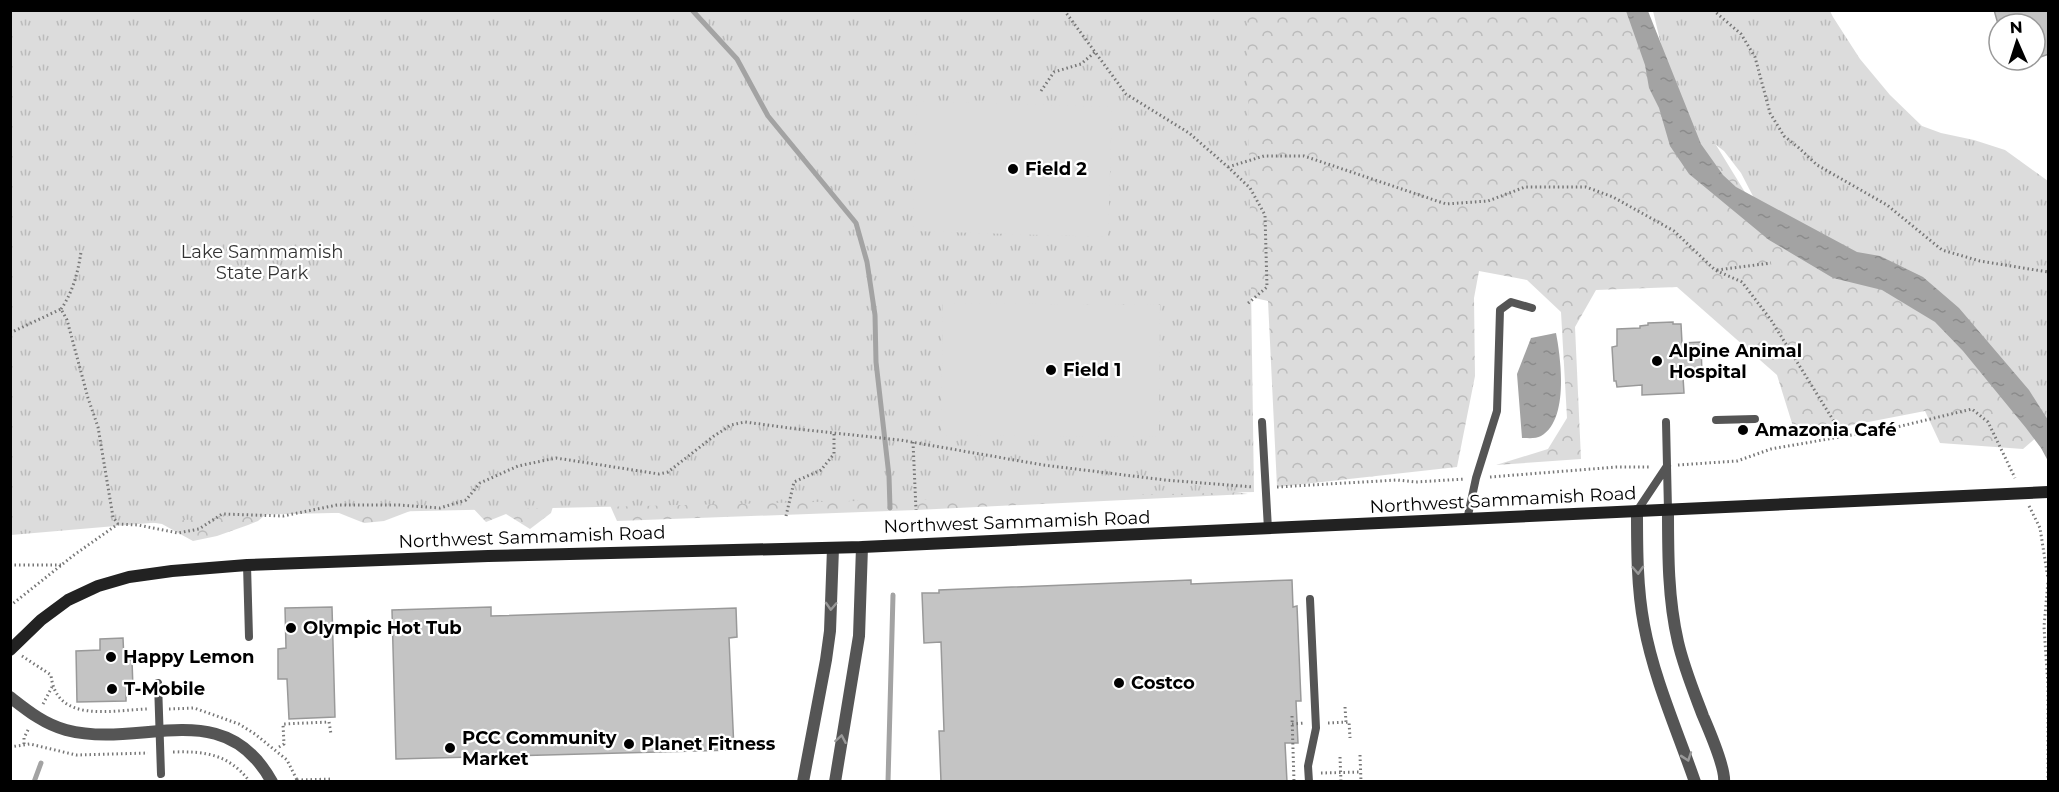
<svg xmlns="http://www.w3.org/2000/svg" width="2059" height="792" font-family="Montserrat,sans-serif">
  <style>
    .forest { fill: url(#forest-crowns) }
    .park { fill: url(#park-tufts) }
    .garden { fill: #dcdcdc }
    .water { fill: url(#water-ripples) }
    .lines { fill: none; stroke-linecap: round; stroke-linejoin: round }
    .stream { stroke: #a3a3a3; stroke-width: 5 }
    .building { fill: #c4c4c4; stroke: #999; stroke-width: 1.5 }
    .path { stroke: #777; stroke-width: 3; stroke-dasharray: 1.5 3; stroke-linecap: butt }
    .service { stroke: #555; stroke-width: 8 }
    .minor { stroke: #555; stroke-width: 12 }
    .secondary { stroke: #222; stroke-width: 12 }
    .oneway { stroke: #999 }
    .poi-dot { fill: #000; stroke: #fff; stroke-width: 2 }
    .labels { text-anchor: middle; stroke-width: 4.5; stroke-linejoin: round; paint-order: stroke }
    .poi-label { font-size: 18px; font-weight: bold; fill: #000; stroke: #fff; text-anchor: start }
    .park-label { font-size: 18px; fill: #333; stroke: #fff }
    .street-label { font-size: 18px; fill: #000; stroke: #fff }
  </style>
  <defs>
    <pattern id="forest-crowns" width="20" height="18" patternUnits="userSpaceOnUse" patternTransform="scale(1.5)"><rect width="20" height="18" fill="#dcdcdc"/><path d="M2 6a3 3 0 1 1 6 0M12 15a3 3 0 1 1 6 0" fill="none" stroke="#bbb"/></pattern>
    <pattern id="park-tufts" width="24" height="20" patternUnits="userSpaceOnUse" patternTransform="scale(1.5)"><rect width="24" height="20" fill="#dcdcdc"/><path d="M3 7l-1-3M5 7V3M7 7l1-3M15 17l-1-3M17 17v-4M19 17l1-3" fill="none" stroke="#bbb"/></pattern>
    <pattern id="water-ripples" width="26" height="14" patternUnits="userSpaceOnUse" patternTransform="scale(1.5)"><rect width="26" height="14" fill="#a3a3a3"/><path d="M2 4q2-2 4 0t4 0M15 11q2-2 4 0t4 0" fill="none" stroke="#8b8b8b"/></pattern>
  </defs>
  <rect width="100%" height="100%" fill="#fff"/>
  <!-- forest -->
  <path class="forest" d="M11,11H1641L1648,34L1762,220L1924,300L2039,435L2023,449L1940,443L1925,411L1796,436L1777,375L1677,287L1596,290L1575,327L1581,459L1496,465L1548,449L1567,418L1561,312L1527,280L1479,271L1474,298L1475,376L1457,467L1277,487L1268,301L1237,294L1207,487L1248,494L916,510L617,521L601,485L556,497L551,513L530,529L506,514L486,522L470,505L439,500L384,521L364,523L339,513L278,504L258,521L248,525L217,536L193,541L162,524L123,518Z"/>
  <!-- park -->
  <path class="park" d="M11,11H1247L1254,492L243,515L11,535Z
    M1653,11H1830L1833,17L1860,59L1890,95L1922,126L1941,133L1974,140L2005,150L2048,181V438L1951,324L1756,202L1741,173L1724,151L1695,129L1669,78Z"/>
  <!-- garden -->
  <path class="garden" d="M917,101L1112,107L1108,237L913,231Z
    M943,303L1160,305L1159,437L941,435Z"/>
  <!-- water -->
  <path class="water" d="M1626,11H1648L1701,144L1723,175L1736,187L1857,252L1880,256L1923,277L1959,308L2029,390L2048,420V461L2041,448L2026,428L1963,351L1935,322L1882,290L1833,278L1769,240L1689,174L1670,146L1659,108L1649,88L1645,65Z
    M1556,333C1561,359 1569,420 1541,436C1536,439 1528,438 1522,438L1517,374L1531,338Z"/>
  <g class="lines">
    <!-- stream -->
    <path class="stream" d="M692,10L737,59L768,116L856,223L867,262L875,315L876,362L889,476L890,508
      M34,782L41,763
      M888,782L893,595"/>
  </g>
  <!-- building -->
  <path class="building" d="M1994,10H2049V54L2035,59V24H1998Z
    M1673,322V324H1681L1682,343L1701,342L1702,376L1683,377L1684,393L1642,395V385L1617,387L1616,381H1614L1612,347L1617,346V329L1640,328V326L1648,325V323Z
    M1191,580V584L1292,580L1293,607L1297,606L1301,701H1296L1298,743H1285L1287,782H941L939,731H944L941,642L924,643L922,593H939V590Z
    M332,607L335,717L289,719L287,679H278V649L286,648L285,608Z
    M491,607V616L736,608L737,637L729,638L734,750L396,759L392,610Z
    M123,638L124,660H132L133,689H126V701L77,702L76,651L100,650V639Z"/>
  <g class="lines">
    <!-- path -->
    <path class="path" d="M1064,10L1126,94L1189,133L1228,167L1250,188L1265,215L1267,287L1246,305
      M1713,10L1741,34L1755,57L1770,113L1784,136L1799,148L1817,165L1887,205L1942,250L1980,261L2048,272
      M1041,91L1054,72L1081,64L1095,52
      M1228,167L1264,156H1304L1446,204L1488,201L1525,187H1586L1613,197L1674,231L1715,270L1742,282L1771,320L1843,436
      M1717,270L1771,263
      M61,309C73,292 78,272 81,252
      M10,333L61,309L67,320L88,398L98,427L113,517L118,524
      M913,442L916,510
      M1678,465L1737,461L1771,449L1897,427L1972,409L1988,422L2015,478
      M1490,477L1617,467H1651
      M1277,487L1397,480L1416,482L1465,479
      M2029,506L2040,528L2048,579
      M786,516L794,482L821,470L834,454V433
      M10,565H61
      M10,606L74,555L118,524L138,525L178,533L199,529L222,514L283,516L337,505H399L440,508L466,500L480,483L518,466L556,458L659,474L668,472L714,436L731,425L745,422L797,429L900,440L1043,465L1165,480L1253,487
      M22,656L51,675C56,724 111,710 148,709
      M43,704L52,687
      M1345,707L1346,722
      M169,709L194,708L239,724L255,734L287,760L298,782
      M1292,716L1294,782
      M1328,723L1349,722L1350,738
      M1292,724L1305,723
      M24,744V738L29,728
      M10,747L30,744L76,755L148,753
      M279,747L284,744L283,724L329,722L331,734
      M173,752C205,751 229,754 250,782
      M1360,755L1361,782
      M1340,757L1341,782
      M1321,773L1361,772
      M297,780L333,779
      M2048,782V685L2044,627L2048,581"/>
    <!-- service -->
    <path class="service" d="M1716,420L1755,419
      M1262,422L1268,529
      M1666,422L1668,510
      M1637,511L1667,466
      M1467,520L1476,478L1497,411L1500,310L1511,302L1532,308
      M247,565L249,637
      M158,683L161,774
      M1309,782L1308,766L1316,728L1310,599"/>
    <!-- minor -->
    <path class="minor" d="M1668,510C1668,554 1668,599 1678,642C1684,668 1694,692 1703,716C1709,730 1726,769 1724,782
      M1637,511C1637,549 1637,588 1644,625C1654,679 1677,730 1695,782
      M10,697C28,711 44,724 66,730C142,750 223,693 272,782
      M803,782L826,660L830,631L833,548
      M835,782L859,636L862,547"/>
    <!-- secondary -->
    <path class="secondary" d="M10,650L41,620L68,600L98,586L129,577L172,571L247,565L488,556L862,547L2048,492"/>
  </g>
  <!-- one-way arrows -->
  <defs><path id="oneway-chevron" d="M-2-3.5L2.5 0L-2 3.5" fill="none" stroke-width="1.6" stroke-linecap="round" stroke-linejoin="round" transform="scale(1.5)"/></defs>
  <g class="oneway">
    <use href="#oneway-chevron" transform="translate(1638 570) rotate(87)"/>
    <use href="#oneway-chevron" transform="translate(831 606) rotate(93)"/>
    <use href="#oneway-chevron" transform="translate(841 739) rotate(-80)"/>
    <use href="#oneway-chevron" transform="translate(1687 757) rotate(71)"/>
  </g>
  <!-- markers -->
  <g class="poi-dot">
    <circle cx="1013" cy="169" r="6"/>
    <circle cx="1657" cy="361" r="6"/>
    <circle cx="1051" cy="370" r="6"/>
    <circle cx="1743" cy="430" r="6"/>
    <circle cx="291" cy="628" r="6"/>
    <circle cx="111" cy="657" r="6"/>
    <circle cx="1119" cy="683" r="6"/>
    <circle cx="112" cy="689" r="6"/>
    <circle cx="629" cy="744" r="6"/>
    <circle cx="450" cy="748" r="6"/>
  </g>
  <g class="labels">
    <!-- poi labels -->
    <g class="poi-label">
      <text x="1025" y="175">Field 2</text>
      <text x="1669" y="357">Alpine Animal<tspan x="1669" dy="21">Hospital</tspan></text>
      <text x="1063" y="376">Field 1</text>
      <text x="1755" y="436">Amazonia Café</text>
      <text x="303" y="634">Olympic Hot Tub</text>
      <text x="123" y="663">Happy Lemon</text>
      <text x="1131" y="689">Costco</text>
      <text x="124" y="695">T-Mobile</text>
      <text x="462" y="744">PCC Community<tspan x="462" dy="21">Market</tspan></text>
      <text x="641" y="750">Planet Fitness</text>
    </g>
    <!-- park labels -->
    <g class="park-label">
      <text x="262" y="258">Lake Sammamish<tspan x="262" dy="21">State Park</tspan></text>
    </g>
    <!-- street labels -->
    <g class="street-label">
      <text transform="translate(1503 500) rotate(-3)" y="6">Northwest Sammamish Road</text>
      <text transform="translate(1017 522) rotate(-2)" y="6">Northwest Sammamish Road</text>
      <text transform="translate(532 537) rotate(-2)" y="6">Northwest Sammamish Road</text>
    </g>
  </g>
  <!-- border -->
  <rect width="2059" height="792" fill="none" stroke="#000000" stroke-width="24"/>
  <!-- north arrow -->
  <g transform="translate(2017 42) rotate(357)"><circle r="28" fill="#ffffff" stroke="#999999" stroke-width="1.5"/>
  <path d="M0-4.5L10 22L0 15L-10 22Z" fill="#000000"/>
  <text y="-9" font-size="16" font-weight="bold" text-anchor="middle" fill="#000000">N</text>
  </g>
</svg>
